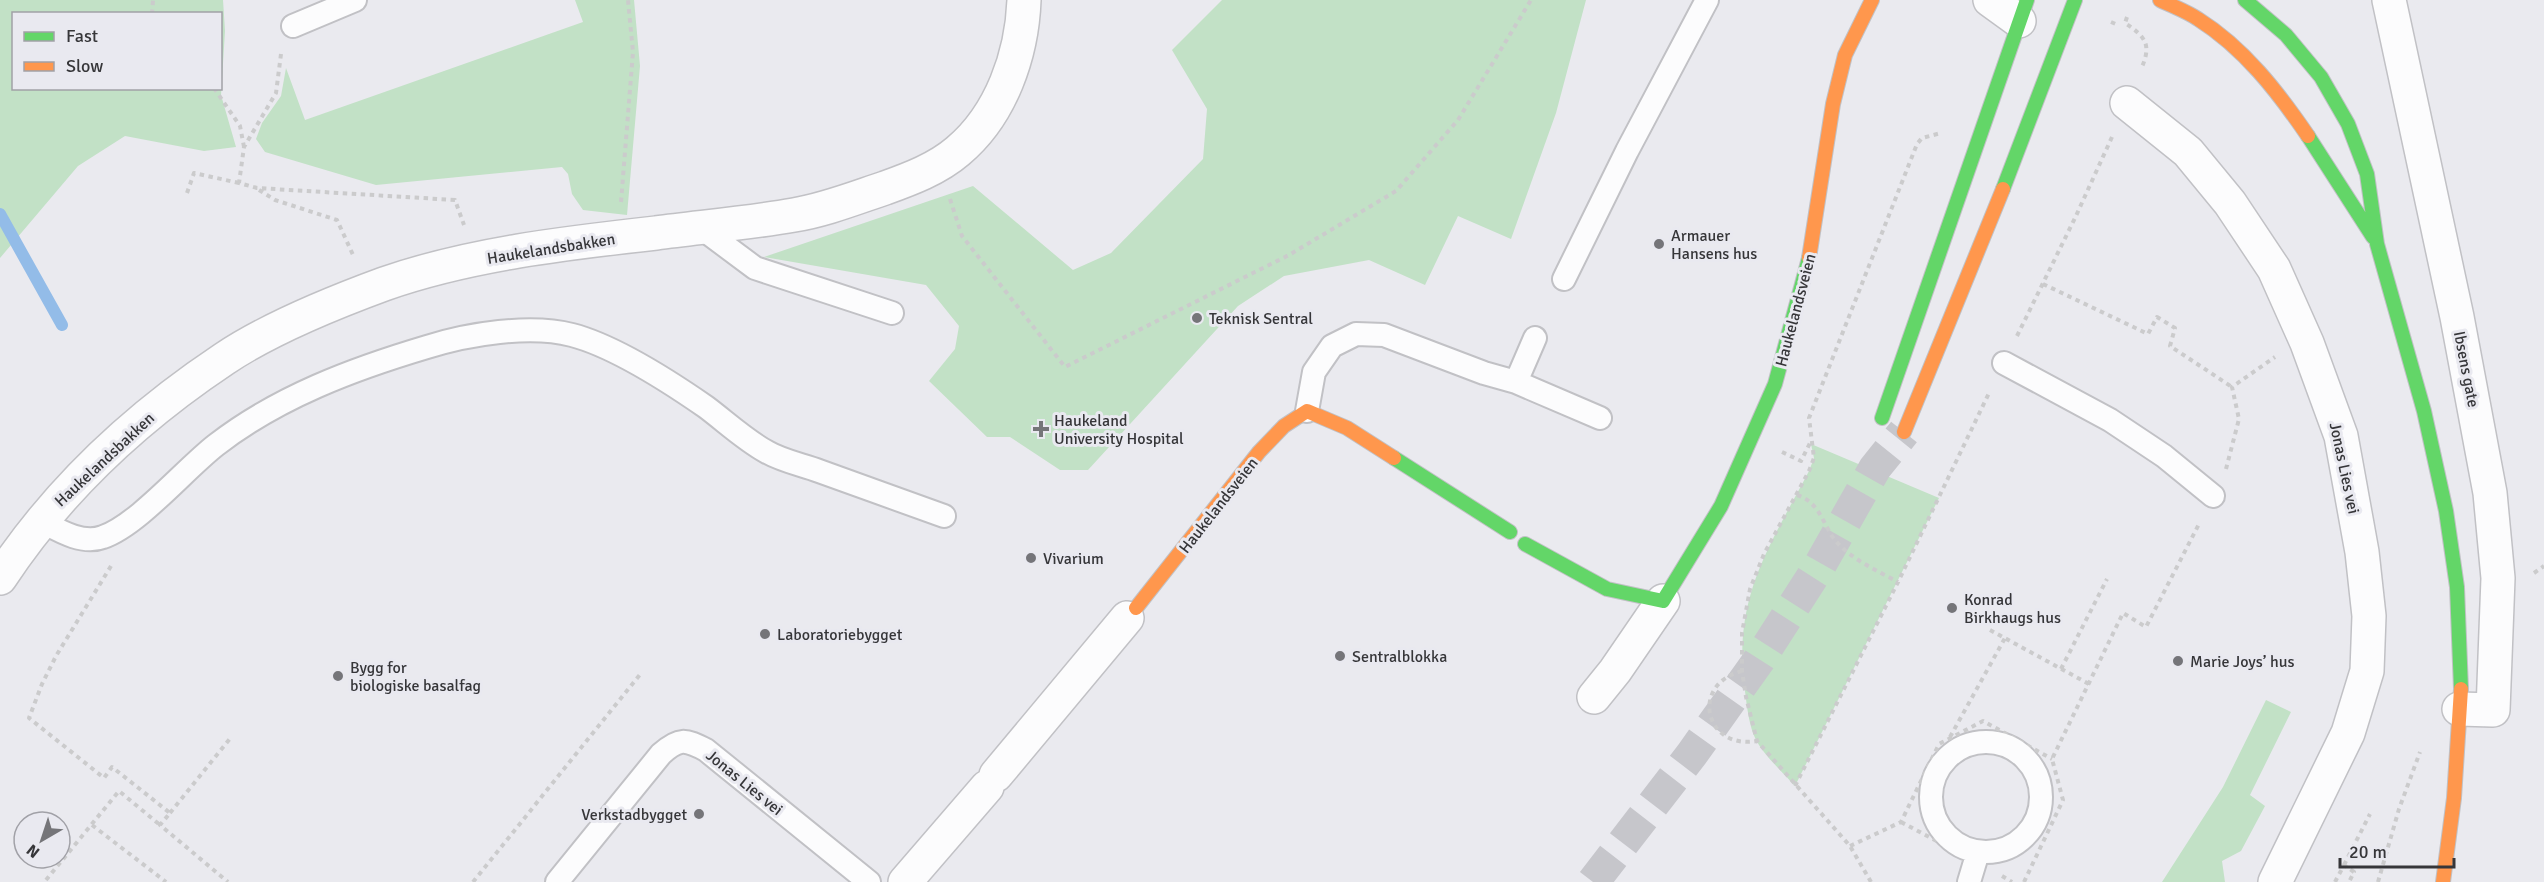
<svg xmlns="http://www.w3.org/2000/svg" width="2544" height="882" font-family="Signika,sans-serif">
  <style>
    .green { fill: #c2e1c6; fill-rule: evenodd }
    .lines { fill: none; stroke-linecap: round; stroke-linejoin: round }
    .stream { stroke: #93bce8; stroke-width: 12 }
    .primary-tunnel { stroke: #c6c6cb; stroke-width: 33; stroke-dasharray: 33 16; stroke-linecap: butt }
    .lane-casing { stroke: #c1c1c5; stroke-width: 26 }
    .street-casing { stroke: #c1c1c5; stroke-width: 36 }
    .fast-casing { stroke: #c1c1c5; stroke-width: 16 }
    .slow-casing { stroke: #c1c1c5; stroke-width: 16 }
    .path { stroke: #cbcbcc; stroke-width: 4; stroke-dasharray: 4.5 4.5; stroke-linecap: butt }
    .lane { stroke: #fcfcfd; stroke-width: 22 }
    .street { stroke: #fcfcfd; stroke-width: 33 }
    .fast { stroke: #63d668; stroke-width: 14 }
    .slow { stroke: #ff974d; stroke-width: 14 }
    .poi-dot { fill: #757579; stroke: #e9e9f0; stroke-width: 2 }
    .labels { text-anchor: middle; stroke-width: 6; stroke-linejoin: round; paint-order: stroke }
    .poi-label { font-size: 16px; fill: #363639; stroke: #e9e9f0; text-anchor: start }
    .street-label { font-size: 16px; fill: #363639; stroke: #e9e9f0 }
  </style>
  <rect width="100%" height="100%" fill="#eaeaef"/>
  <!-- green -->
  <path class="green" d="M0,0H223L225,31L221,95L236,147L204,151L125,136L78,166L0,258ZM14,14H220V88H14Z
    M575,0H634L640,66L627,215L583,210L572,194L568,174L562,167L376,185L265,152L256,139L262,123L281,96L286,68L305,120L583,22Z
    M1222,0H1586L1556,113L1511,239L1458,216L1425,285L1369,260L1284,276L1238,306L1088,470H1060L1010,437H987L929,381L955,349L959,326L926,285L764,257L973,186L1073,270L1111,253L1203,159L1207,109L1172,50Z
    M1811,444L1939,498L1795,786C1783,772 1765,757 1756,740C1749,726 1747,707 1745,691C1732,599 1768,549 1809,471L1814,458Z
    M2266,700L2291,712L2250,795L2265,806L2241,851L2222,861L2225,882H2162L2223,787Z"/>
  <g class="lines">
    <!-- stream -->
    <path class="stream" d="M0,214L62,325"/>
    <!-- primary-tunnel -->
    <path class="primary-tunnel" d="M1593,882L1692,754L1759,660L1820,565L1875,468L1904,432"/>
    <!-- lane casing -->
    <g class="lane-casing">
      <path id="lane" d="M293,26L355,0
        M700,227L755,268L892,313
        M1564,279L1627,151L1707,0
        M2004,363L2110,420L2164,456L2213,496
        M1516,382L1535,338
        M1307,411L1314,372L1332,346L1356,334L1384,335L1484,373L1516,382L1600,418
        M41,521C58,530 82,545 103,537C138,525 185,469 216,445C278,397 353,369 427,347C468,334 530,324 572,335C614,346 670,382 706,407C726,422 745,440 767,452C782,461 803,465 819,471C861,486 902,501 944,516
        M1931 797a55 55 0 1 1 110 0a55 55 0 1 1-110 0Z
        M557,882L661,754C679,738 685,739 706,750L869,882
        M1969,882L1978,852"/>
    </g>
    <!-- street casing -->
    <g class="street-casing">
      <path id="street" d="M1990,0L2019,21
        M2389,0L2457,317L2490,493L2498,578L2493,710L2459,709
        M2127,103L2188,152L2230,203L2274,269L2307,343L2341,436L2362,552L2369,616L2367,671L2348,733L2275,882
        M0,578C58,490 137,417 224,359C267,330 335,302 384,284C469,254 567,243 656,233C702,227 749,223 794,215C825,210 855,198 885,188C910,179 937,169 958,151C1001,115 1022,55 1024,0
        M1594,697L1615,671L1663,601
        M996,775L1127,618
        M905,882L987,787"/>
    </g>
    <!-- fast casing -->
    <g class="fast-casing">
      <path id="fast" d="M2245,0L2286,35L2321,77L2348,124L2367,174L2377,244L2424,411L2446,511L2457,587L2461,689
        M2308,136L2373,237
        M2003,189L2075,0
        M1882,418L2027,0
        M1394,458L1510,532
        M1525,544L1607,589L1663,601L1721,506L1775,384L1809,258"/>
    </g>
    <!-- slow casing -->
    <g class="slow-casing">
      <path id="slow" d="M2160,0C2172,6 2186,11 2198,19C2244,48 2278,92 2308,136
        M1809,258L1833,104L1845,55L1872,0
        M1904,432L2003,189
        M1136,608L1259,452L1284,426L1307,411L1347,428L1394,458
        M2443,882L2454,798L2461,689"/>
    </g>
    <!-- path -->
    <path class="path" d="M152,14L153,0
      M2127,17L2125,23C2146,37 2152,45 2141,69
      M2111,22L2118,25
      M281,54L276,93L244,147L239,183L257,188L455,200L464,225
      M214,88L240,126L244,147
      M259,190L275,200L337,220L354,257
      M187,193L194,173L239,183
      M950,199L962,236L1065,367L1289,255L1396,191L1458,120L1531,0
      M621,202L633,52L628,0
      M2043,284L2148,334L2157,317L2175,328L2170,346L2232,387
      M2017,336L2075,218L2112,137
      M1782,452L1801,461L1810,443
      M2226,469L2239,419L2232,387L2275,357
      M1797,495C1817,501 1822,520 1832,536C1846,557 1876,570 1898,582
      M111,566L56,656L42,684L29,718L104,778L112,767L170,813L160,825L228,882
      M2534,573L2544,566
      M1990,630L2089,684
      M2061,669L2107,579
      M1742,671C1690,684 1704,750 1757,741
      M1950,737L2005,638
      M1795,786L1898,582L1990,391
      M170,813L232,736
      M1901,822L1948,847
      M92,825L166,882
      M1850,846L1901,822L1939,744L1983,721L2052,759
      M2344,865L2370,814
      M2002,876L2012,882
      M46,880L119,791L160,825
      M473,882L642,672
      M1871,882L1850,846L1757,741L1746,697L1742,671V633L1750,589L1764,554L1809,471L1814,458L1809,418L1917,144L1922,138L1941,133
      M2024,882L2063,800L2052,759L2123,613L2146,627L2199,524
      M2335,882L2344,865L2354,872L2349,882
      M2378,882L2399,809L2420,752"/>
    <!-- lane -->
    <use href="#lane" class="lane"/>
    <!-- street -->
    <use href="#street" class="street"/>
    <!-- fast -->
    <use href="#fast" class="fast"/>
    <!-- slow -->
    <use href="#slow" class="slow"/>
  </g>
  <!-- markers -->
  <g class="poi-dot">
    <circle cx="1659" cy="244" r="6"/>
    <circle cx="1197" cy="318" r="6"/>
    <path d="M1038 420h6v6h6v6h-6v6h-6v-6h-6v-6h6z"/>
    <circle cx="1031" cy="558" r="6"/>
    <circle cx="1952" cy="608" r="6"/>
    <circle cx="765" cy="634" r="6"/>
    <circle cx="1340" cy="656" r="6"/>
    <circle cx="2178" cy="661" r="6"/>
    <circle cx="338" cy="676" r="6"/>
    <circle cx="699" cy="814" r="6"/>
  </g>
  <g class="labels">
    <!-- poi labels -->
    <g class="poi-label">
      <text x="1671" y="241">Armauer<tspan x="1671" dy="18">Hansens hus</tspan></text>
      <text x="1209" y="324">Teknisk Sentral</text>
      <text x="1054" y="426">Haukeland<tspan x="1054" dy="18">University Hospital</tspan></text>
      <text x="1043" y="564">Vivarium</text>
      <text x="1964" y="605">Konrad<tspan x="1964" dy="18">Birkhaugs hus</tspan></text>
      <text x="777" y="640">Laboratoriebygget</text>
      <text x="1352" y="662">Sentralblokka</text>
      <text x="2190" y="667">Marie Joys’ hus</text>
      <text x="350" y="673">Bygg for<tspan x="350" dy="18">biologiske basalfag</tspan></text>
      <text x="687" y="820" text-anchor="end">Verkstadbygget</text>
    </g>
    <!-- street labels -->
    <g class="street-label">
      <text transform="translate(551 248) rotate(-9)" y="6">Haukelandsbakken</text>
      <text transform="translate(1795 310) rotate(-75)" y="6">Haukelandsveien</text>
      <text transform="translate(2467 369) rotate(79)" y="6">Ibsens gate</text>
      <text transform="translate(104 459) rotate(-43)" y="6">Haukelandsbakken</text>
      <text transform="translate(2345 468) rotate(78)" y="6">Jonas Lies vei</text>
      <text transform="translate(1218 505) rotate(-52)" y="6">Haukelandsveien</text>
      <text transform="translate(745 782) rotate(39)" y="6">Jonas Lies vei</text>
    </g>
  </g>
  <!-- legend -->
  <rect x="12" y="12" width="210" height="78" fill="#e9e9f0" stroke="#a1a1a7" stroke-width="1.5"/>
  <rect x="24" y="32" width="30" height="9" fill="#63d668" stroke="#a1a1a7" stroke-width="1.5"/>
  <text x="66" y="42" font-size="18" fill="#363639">Fast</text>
  <rect x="24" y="62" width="30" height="9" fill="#ff974d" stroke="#a1a1a7" stroke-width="1.5"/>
  <text x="66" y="72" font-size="18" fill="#363639">Slow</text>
  <!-- north arrow -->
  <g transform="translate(42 840) rotate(219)"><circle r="28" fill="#e9e9f0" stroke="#a1a1a7" stroke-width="1.5"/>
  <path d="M0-4.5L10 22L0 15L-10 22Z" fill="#757579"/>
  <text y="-9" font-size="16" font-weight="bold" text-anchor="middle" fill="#363639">N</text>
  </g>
  <!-- scale -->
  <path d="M2340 858v9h114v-9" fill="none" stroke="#363639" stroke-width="3"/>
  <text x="2349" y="858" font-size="18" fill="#363639" stroke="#e9e9f0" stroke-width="4.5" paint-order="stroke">20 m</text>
</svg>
